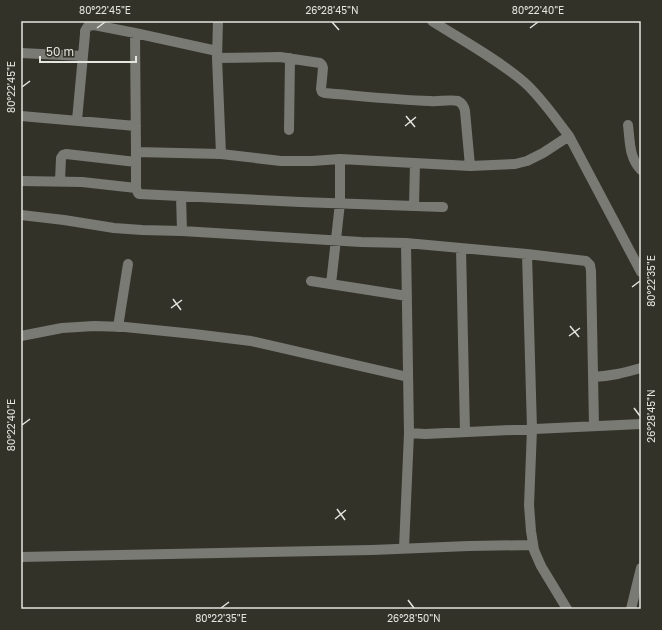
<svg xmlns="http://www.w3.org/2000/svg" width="662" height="630" font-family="'Golos Text',sans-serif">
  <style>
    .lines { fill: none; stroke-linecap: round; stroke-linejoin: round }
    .minor { stroke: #7a7a75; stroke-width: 10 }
    .ticks { fill: none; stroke: #e5e5df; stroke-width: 1.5 }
    .neatline { fill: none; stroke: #e5e5df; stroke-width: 1.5 }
    .ticks-label { font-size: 10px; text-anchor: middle; fill: #e5e5df }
  </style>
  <rect width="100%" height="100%" fill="#323229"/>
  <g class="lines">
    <!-- minor -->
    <path class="minor" d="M218,21L217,58L221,154
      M432,21C462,40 497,59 524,82C541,97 555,118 569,136L641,272
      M135,33L136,152V188L138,193L139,194L300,202L443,207
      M21,53L83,56
      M217,58L280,57L320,63L322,65L323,68L321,89L322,92L325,93C360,96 395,100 430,101C439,102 449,99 458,101C462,103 464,106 465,111L470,166
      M21,116L136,126
      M77,120L85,34V31L88,26L94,25L135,33L217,51
      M628,125C630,141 629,158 641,170
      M289,130L290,58
      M136,152L221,154L281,161H312L340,159L470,166L515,164L527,161L543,153L569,136
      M21,181L82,182L136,188
      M60,181L61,158L63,155L66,154L136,162
      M181,196L182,231
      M414,206L415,163
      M21,215L64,220L114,228L142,230L182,231L361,242L406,243L527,254L586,261L590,265L591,271L594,426
      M461,248L465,432
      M527,254L532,429L529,505L531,531L534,550L541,566L567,609
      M311,281L407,296
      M331,284L340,203V159
      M118,327L128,264
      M21,336L62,328L94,326L125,327L194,334L251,341L408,377
      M593,377C612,376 623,373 641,368
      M409,433L425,434L641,424
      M404,548L409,433L406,243
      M21,557L372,550L469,546L533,545
      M631,609L641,568"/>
  </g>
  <!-- ticks -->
  <path class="ticks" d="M332,22L339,30M97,28L105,22M530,28L538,22M22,87L30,81M406,116L415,127M405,126L416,117M632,287L640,281M173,299L181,310M171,308L182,300M570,326L579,337M569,336L580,328M634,408L640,416M22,425L30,419M337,509L345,520M335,519L346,510M408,600L414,608M221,608L229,602"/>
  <!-- border -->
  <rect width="662" height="630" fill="none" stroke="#323229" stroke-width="44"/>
  <!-- scale -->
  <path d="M40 56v6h96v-6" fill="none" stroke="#e5e5df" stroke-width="2"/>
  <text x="46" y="56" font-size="12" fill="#e5e5df" stroke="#323229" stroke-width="3" paint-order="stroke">50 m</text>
  <rect x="22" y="22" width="618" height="586" class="neatline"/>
  <g class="ticks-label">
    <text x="105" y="14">80°22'45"E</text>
    <text x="332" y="14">26°28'45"N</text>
    <text x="538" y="14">80°22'40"E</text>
    <text transform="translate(11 87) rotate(-90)" y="4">80°22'45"E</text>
    <text transform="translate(651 281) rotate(-90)" y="4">80°22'35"E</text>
    <text transform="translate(651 416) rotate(-90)" y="4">26°28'45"N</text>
    <text transform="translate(11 425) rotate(-90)" y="4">80°22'40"E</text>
    <text x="221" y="622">80°22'35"E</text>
    <text x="414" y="622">26°28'50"N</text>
  </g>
</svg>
